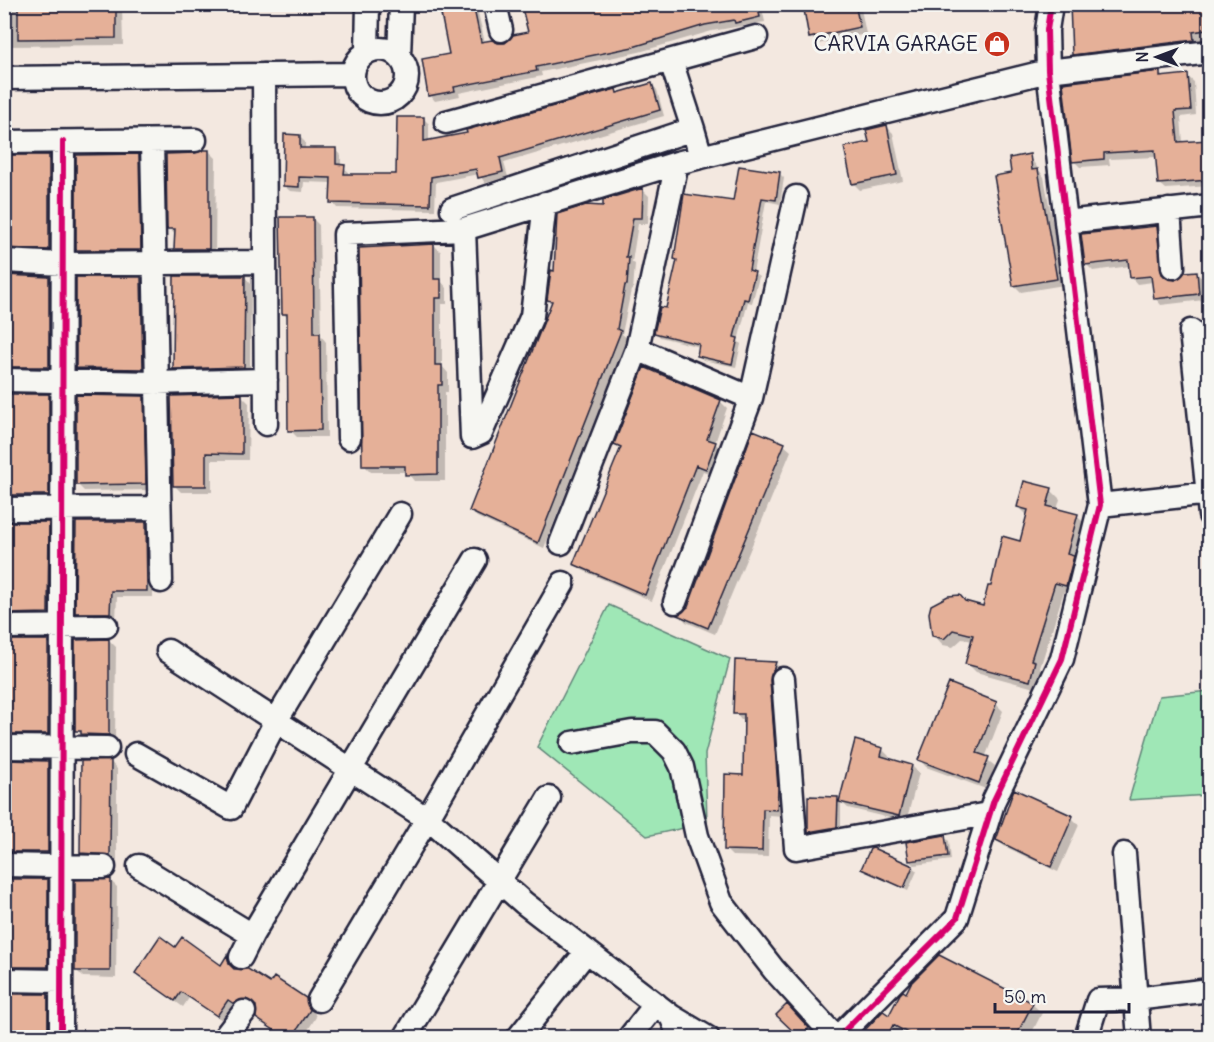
<svg xmlns="http://www.w3.org/2000/svg" width="1214" height="1042" font-family="Delius,sans-serif">
  <style>
    .green { fill: #9fe7b6; stroke: #608478; stroke-width: 1.5 }
    .shadow { fill: #0003 }
    .building { fill: #e5b098; stroke: #22223b; stroke-width: 1.5 }
    .lines { fill: none; stroke-linecap: round; stroke-linejoin: round }
    .minor-casing { stroke: #22223b; stroke-width: 27 }
    .minor { stroke: #f6f6f2; stroke-width: 22 }
    .cycleway-casing { stroke: #f6f6f2; stroke-width: 10 }
    .cycleway { stroke: #d6006c; stroke-width: 6 }
    .labels { text-anchor: middle; stroke-width: 6; stroke-linejoin: round; paint-order: stroke }
    .poi-label { font-size: 21px; fill: #22223b; stroke: #f6f6f2; text-anchor: end }
  </style>
  <rect width="100%" height="100%" fill="#f3e8e0"/>
  <filter id="ink" filterUnits="userSpaceOnUse"><feTurbulence type="fractalNoise" baseFrequency=".0167" numOctaves="2"/><feDisplacementMap in="SourceGraphic" scale="12" xChannelSelector="R" yChannelSelector="G"/><feConvolveMatrix kernelMatrix="1 2 1 2 8 2 1 2 1" color-interpolation-filters="sRGB"/></filter>
  <g filter="url(#ink)">
    <!-- green -->
    <path class="green" d="M609,605L730,659L705,754L707,823L647,836L537,747Z
      M1209,691V795L1129,800L1159,696Z"/>
    <!-- shadow -->
    <path class="shadow" d="M4,4H120L122,7L123,45L4,46Z
      M439,4H476L485,43L504,45L655,4H761L765,22L712,31L639,52L541,72L542,76L459,93L460,96L435,101L430,95L451,55Z
      M804,4H860L866,34L818,44L811,37Z
      M1071,4H1210V48L1082,63L1073,54Z
      M1160,73L1164,78L1187,76L1194,82L1196,115L1181,117L1183,143L1210,141V186L1166,189L1159,183L1157,157L1109,159L1110,165L1080,167L1074,161Z
      M652,84L657,90L664,116L504,163L508,177L485,183L479,174L436,182L435,210L337,208L332,202V183L304,182L303,192L290,191L284,186L299,136L305,142V149H336L341,155V166L349,172V176H398L423,118L429,124V142L469,134L615,91L618,94Z
      M887,127L893,133L903,181L860,190L853,183Z
      M209,151L216,158L215,255L183,256L176,249V236L169,228L195,155Z
      M138,156L145,163L147,256L85,257L78,250Z
      M1029,156L1044,177L1064,285L1021,292L1014,285Z
      M4,157H49L56,163V256L4,257Z
      M780,174L784,178L780,204L766,201L753,273L759,277L752,303L748,302L738,341L741,344L736,367L703,360L698,355L700,347L660,337L656,333L667,310L679,262L675,259L734,203Z
      M643,190L649,196L648,224H638L632,262L635,264L633,291L631,290L622,334L627,338L544,548L477,517L471,511L552,303L549,300L556,273L604,208Z
      M312,218L319,225L321,336L326,342L327,437H297L290,430L289,319L283,314Z
      M1156,227L1162,233L1167,278L1175,282L1196,273L1203,279L1205,301H1210V359L1204,300L1161,305L1155,298L1153,282L1137,284L1131,277L1130,266L1093,271L1086,264Z
      M434,245L441,252V281L447,288V304H442V366L448,373V392H445V481H414L407,472H371L364,465Z
      M4,276L49,278L56,285L55,374L4,377Z
      M245,277L251,284L250,373L182,375L175,368Z
      M141,278L148,285L149,376L84,374L77,367Z
      M4,395L48,396L55,403V502L4,506Z
      M242,396L249,403L248,460H212V492H181L174,485Z
      M143,398L150,405L152,490L84,491L77,484Z
      M720,401L727,408L715,443L722,450L713,475L703,471L652,601L582,570L575,563L621,450L616,444Z
      M784,445L791,451L715,634L686,622L680,615L689,608Z
      M1051,490L1060,499L1057,510L1077,516L1086,525L1075,594L1064,591L1040,668L1043,672L1038,689L976,672L967,663L973,641L962,639L953,647L943,645L934,635L984,608L992,588L1021,543L1028,516L1018,506Z
      M146,523L153,530V597H117L116,620L84,619L77,612Z
      M4,524H48L55,531V619L4,624Z
      M109,640L116,647L115,741L84,737L77,730Z
      M4,642H48L55,648L54,740L4,744Z
      M736,662L776,664L782,670L783,816L769,815L768,857L732,856L725,849L744,777L746,720H741L735,713Z
      M996,704L1003,711L985,758L995,766L986,789L926,767L920,760Z
      M882,749L889,756L888,760L912,766L919,773L906,822L848,808L841,802V831L814,836L810,831L837,798L841,802Z
      M4,762H47L54,769V859L4,862Z
      M111,762L117,769V861L89,859L82,852Z
      M1072,818L1079,825L1058,872L1004,846L997,839Z
      M944,837L949,841L951,860L915,865L910,861Z
      M912,867L917,871L908,891L863,868Z
      M4,880L47,881L54,888V974L4,977Z
      M110,880L117,887L116,978L83,977L76,970Z
      M176,949L221,967L227,957L234,964L235,971L305,999L312,1007L316,1017L303,1038H285L257,1017L258,1007L247,1006L225,1022L189,998L183,1007L137,973Z
      M906,995L1032,1004L1042,1013L1029,1038H910L902,1033L900,1038H875L867,1030L890,1017Z
      M47,996L54,1003V1038H4Z
      M787,1006L812,1034L808,1038H801L778,1015Z
      M131,1029L142,1038H125Z"/>
    <!-- building -->
    <path class="building" d="M18,4H116V38L18,39Z
      M439,4H473L481,42L492,40L498,43H505L513,35L528,32L521,4H634V8L658,4L659,9L676,4H757L760,17L735,23L734,20L705,25L633,47L536,67L537,71L454,87L455,91L428,96L422,59L449,54Z
      M803,4H855L860,27L809,38Z
      M1070,4H1204L1206,30L1193,32L1194,40L1072,55Z
      M1160,71V77L1188,74L1191,110L1175,111L1178,142L1209,140V180L1158,184L1155,150L1104,153V159L1072,162L1063,83Z
      M652,83L660,110L500,158L503,172L478,178L476,169L431,177L430,205L330,203L331,178L299,177V187L283,186L284,134L300,135V148H336V164L345,165L344,174H396L397,117H424V141L467,133L466,130L616,89L617,93Z
      M887,125L897,175L852,184L844,147L869,142L866,130Z
      M204,150H209V249H174L175,229H167L166,154L195,153Z
      M139,154L141,250H76V155Z
      M1030,154L1032,170L1038,169L1057,279L1013,286L994,176L1011,173L1009,158Z
      M4,155H49V250L4,248Z
      M739,166L780,172L776,200L762,198L749,270L755,272L748,300L744,299L734,337L738,338L732,364L697,356L699,344L654,333L660,307L666,308L677,260L674,259L684,194L733,201Z
      M643,188L642,218H633L626,257H629L627,285H625L617,329L621,331L538,543L469,511L552,301L547,300L551,270L554,271L557,214L586,205L603,206V200Z
      M280,217H313L314,333H320L321,430L288,431L287,314H282Z
      M1157,226L1162,274L1175,280L1185,272L1197,271L1199,294L1154,299L1151,276L1130,278L1128,260L1085,265L1081,234Z
      M434,244V279H441V298H435V365H442V385H438V474L405,475V466H362L359,248Z
      M4,275L49,277V367H4Z
      M174,276H245L244,367L173,369Z
      M76,277H141L143,369L76,368Z
      M644,367L721,400L707,439L716,442L706,469L696,465L645,595L573,564L621,447L614,444Z
      M4,394H49V495H4Z
      M242,394V454L206,453V486H173L171,396Z
      M76,395L144,396L146,484L76,485Z
      M753,430L785,443L708,628L677,615L688,607Z
      M1024,481L1052,488L1047,506L1078,514L1067,554L1074,556L1066,586L1055,583L1031,660L1035,661L1030,681L965,664L973,635L953,630L944,639L932,636L929,613L931,605L948,596L960,595L965,601L983,606L988,586H991L1002,536L1020,541L1028,510L1017,507Z
      M4,522H49L48,613L4,614Z
      M76,522H146L147,591H111L110,613H75Z
      M109,639V735L81,734V731H75V640Z
      M4,640H48V734H4Z
      M735,660L776,662L770,680L778,788L777,810L763,809L762,851L724,850L725,774L743,775L744,714H733Z
      M949,683L997,702L977,753L989,757L979,783L918,760Z
      M855,740L883,748L881,756L912,765L899,816L839,802Z
      M4,760L48,761V852H4Z
      M111,760L110,855L80,853L81,761Z
      M1014,789L1073,816L1051,867L996,840Z
      M808,796L838,797L837,827L808,832Z
      M945,835L948,856L909,861L906,842Z
      M873,848L913,866L904,888L861,869L870,849Z
      M4,879H48V967H4Z
      M111,879L110,971H75V880Z
      M160,936L175,947L182,937L221,965L227,955L229,964L234,969H248L270,983L274,977L306,998L310,1010L292,1038H286L256,1018V1006L246,999L234,1004L228,1000L217,1016L181,992L175,1001L135,973Z
      M939,955L1033,1003L1015,1038H917L893,1025L886,1038H880L865,1030L883,1011L889,1015L900,994L903,991L906,993L911,983Z
      M4,994H48V1038H4Z
      M787,1004L809,1028L800,1038L776,1015Z"/>
    <g class="lines">
      <!-- minor casing -->
      <g class="minor-casing">
        <path id="minor" d="M495,4L501,30
          M353 76a27 27 0 1 1 54 0a27 27 0 1 1-54 0Z
          M367,51L368,4
          M399,56L401,4
          M671,61L693,129
          M264,75L266,424
          M4,78L353,74
          M446,122L756,37
          M152,141L161,581
          M4,142L195,140
          M452,209L693,129L701,157
          M1169,210L1173,267
          M1066,222L1210,206
          M464,229L472,437L481,433L532,316L545,203
          M4,261L63,264L265,262
          M1191,331L1210,515
          M637,349L751,398L675,602
          M4,380L156,383L266,380
          M751,398L796,197
          M349,438L345,234L464,229L677,163L1048,71L1210,52
          M1100,505L1210,493
          M4,509L159,508
          M561,543L637,349L677,163
          M4,627L106,626
          M168,651L432,822L524,903L671,1016
          M783,679L796,848L988,814
          M572,743L632,732H655L674,751L682,767L697,836L721,902L774,970L836,1038
          M4,747L107,748
          M136,754L231,808L276,721L400,514
          M1124,854L1139,1038
          M4,865L104,867
          M139,866L252,935L475,560
          M241,957L252,935
          M4,980L61,981
          M319,1000L427,819L563,583
          M61,1038L63,142
          M224,1038L244,1012
          M405,1038L549,798
          M518,1038L587,951
          M629,1038L656,1004
          M680,1038L671,1016L708,1038
          M837,1038L957,918L994,800L1062,659L1100,505L1048,71L1047,30L1051,4
          M1086,1038L1098,1000L1135,999L1210,990"/>
      </g>
      <!-- minor -->
      <use href="#minor" class="minor"/>
      <!-- cycleway casing -->
      <g class="cycleway-casing">
        <path id="cycleway" d="M61,1038L63,142
          M837,1038L957,918L994,800L1062,659L1100,505L1048,71L1047,30L1051,4"/>
      </g>
      <!-- cycleway -->
      <use href="#cycleway" class="cycleway"/>
    </g>
  </g>
  <!-- icons -->
  <defs>
    <g id="shop-disc" transform="scale(1.35)"><circle r="9.5" fill="#c8321e" stroke="#f6f6f2"/><path d="M-5-2.5h2.3a2.7 3.5 0 0 1 5.4 0H5L5.5 6h-11ZM-1.5-2.5h3a1.5 2.3 0 0 0-3 0Z" fill="#fff"/></g>
  </defs>
  <g fill-rule="evenodd">
    <use href="#shop-disc" x="997" y="44"/>
  </g>
  <g class="labels">
    <!-- poi labels -->
    <g class="poi-label">
      <text x="978" y="51">CARVIA GARAGE</text>
    </g>
  </g>
  <!-- margin -->
  <rect width="1214" height="1042" fill="none" stroke="#f6f6f2" stroke-width="24"/>
  <rect x="12" y="12" width="1190" height="1018" fill="none" stroke="#22223b" stroke-width="2" filter="url(#ink)"/>
  <!-- north arrow -->
  <g transform="translate(1157 57) rotate(270)" stroke="#f6f6f2" stroke-width="4.5" paint-order="stroke">
  <path d="M0-4.5L10 22L0 15L-10 22Z" fill="#22223b"/>
  <text y="-9" font-size="16" font-weight="bold" text-anchor="middle" fill="#22223b">N</text>
  </g>
  <!-- scale -->
  <path d="M995 1003v9h134v-9" fill="none" stroke="#22223b" stroke-width="3"/>
  <text x="1004" y="1003" font-size="18" fill="#22223b" stroke="#f6f6f2" stroke-width="4.5" paint-order="stroke">50 m</text>
</svg>
